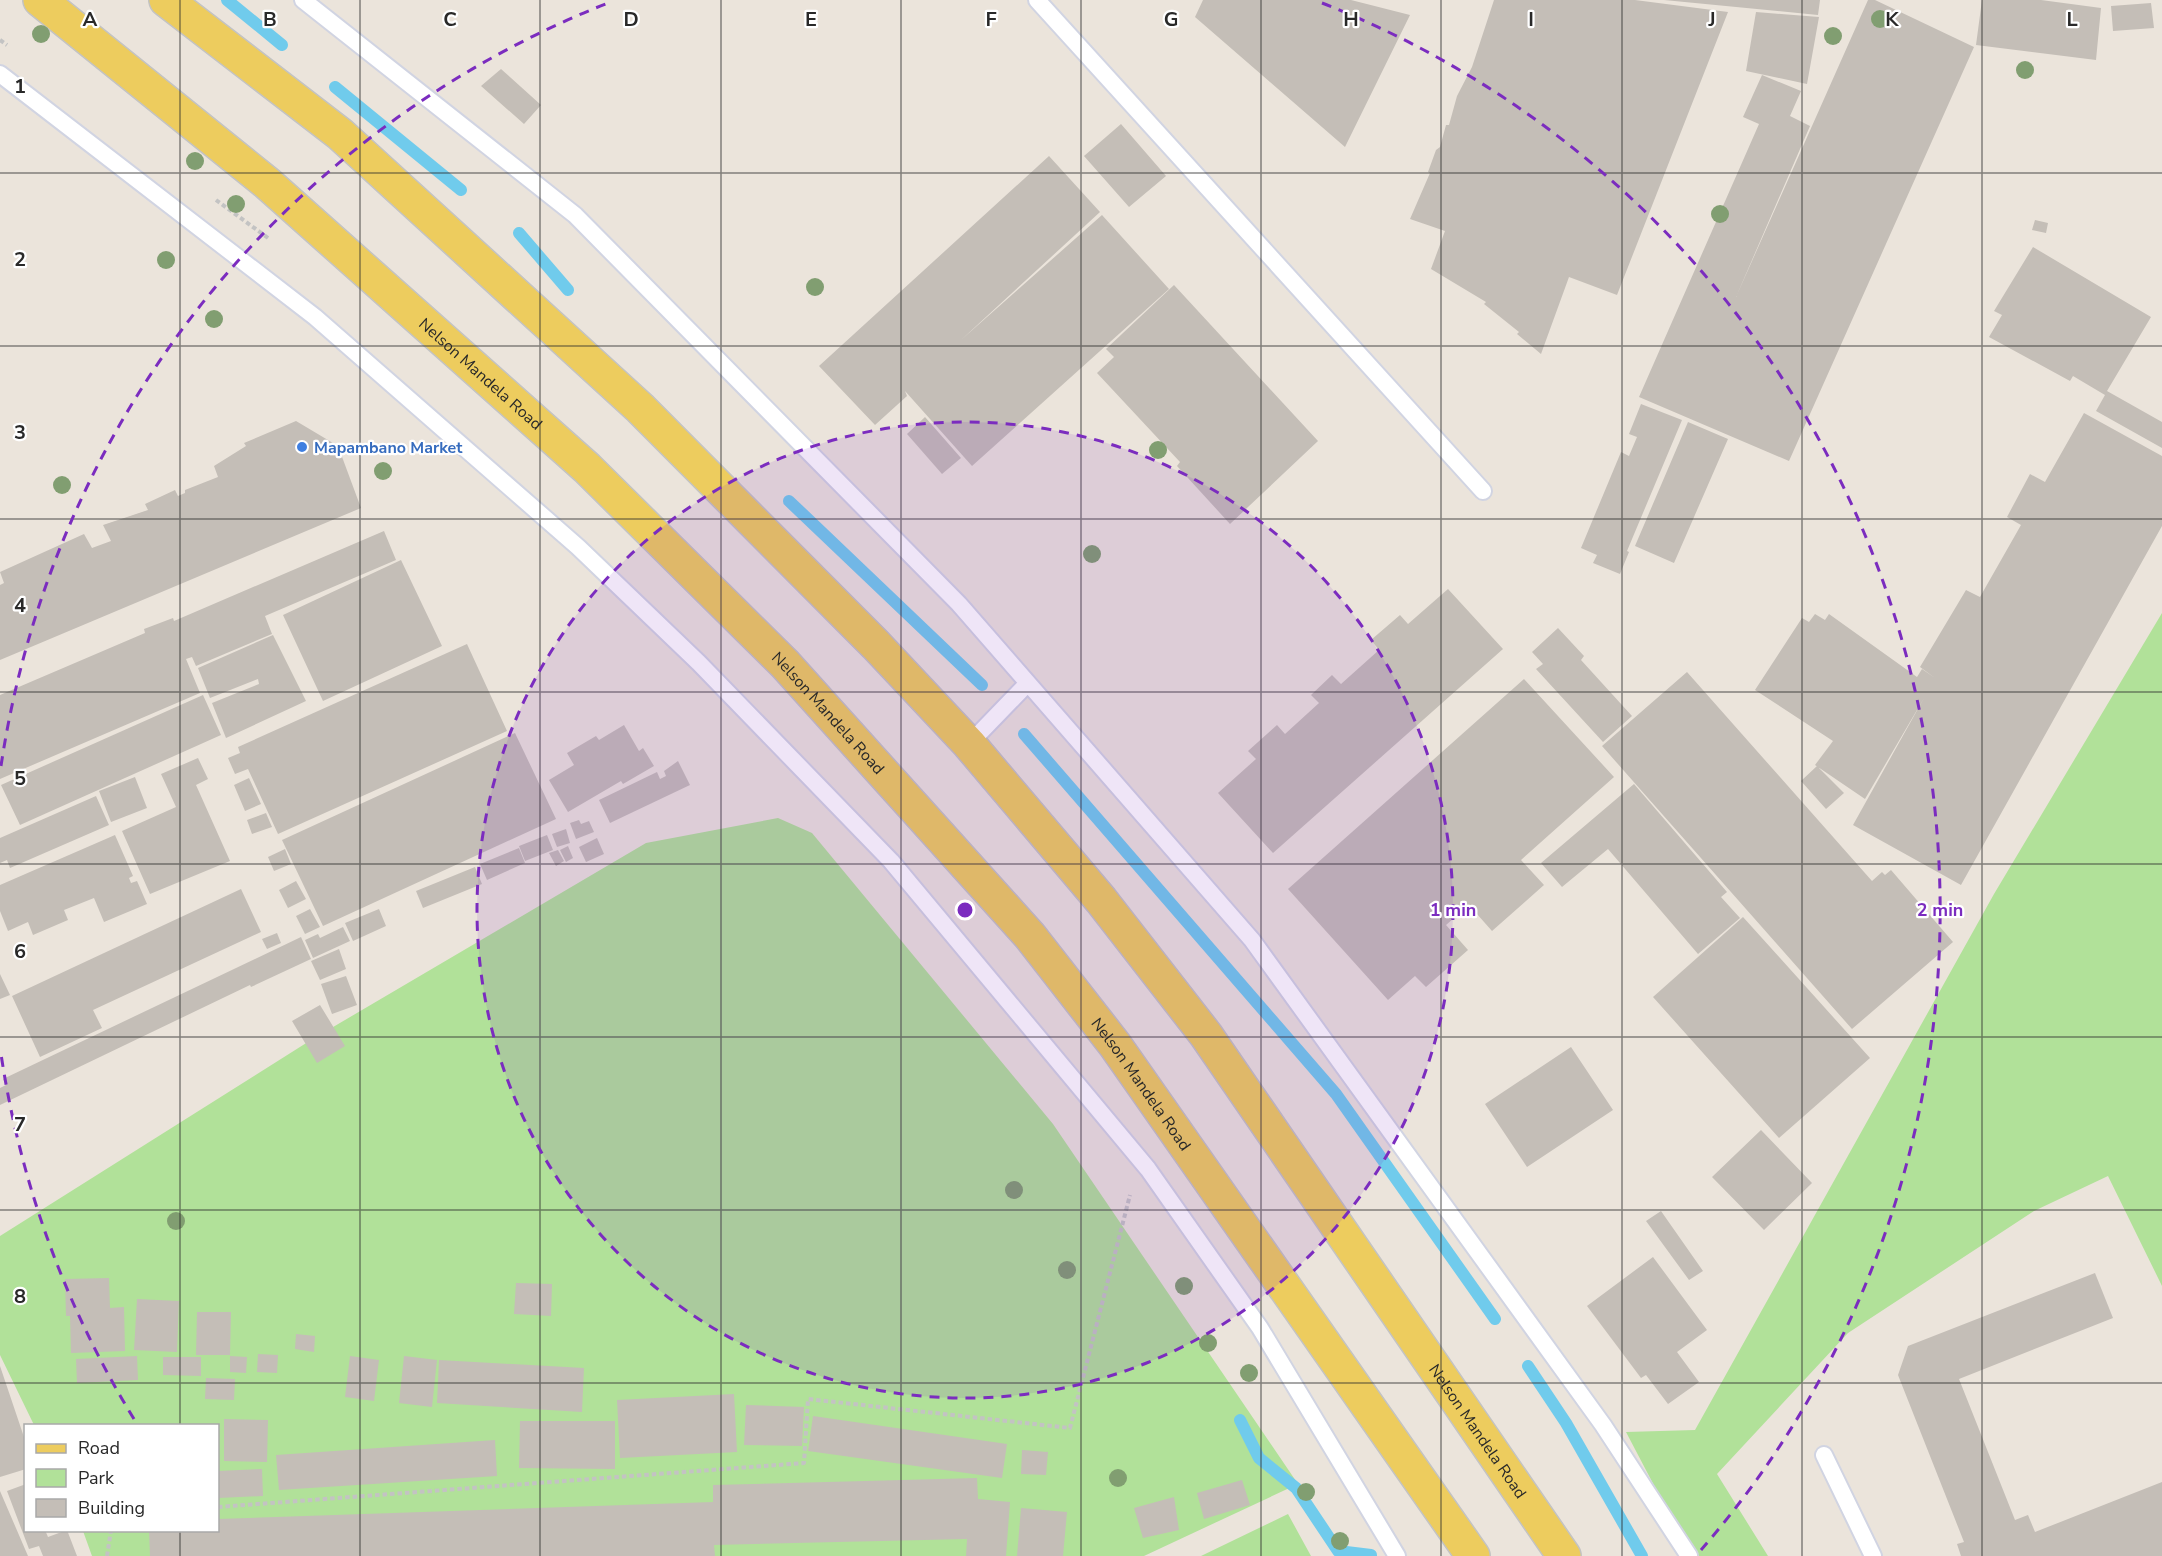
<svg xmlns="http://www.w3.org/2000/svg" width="2162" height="1556" font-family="'Nunito Sans',sans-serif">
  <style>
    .green { fill: #b1e199 }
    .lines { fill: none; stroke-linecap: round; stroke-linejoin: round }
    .stream { stroke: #70cbec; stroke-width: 12 }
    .building { fill: #c4beb7 }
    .service-casing { stroke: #d1d4e2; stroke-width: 20 }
    .primary-casing { stroke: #c3c3c3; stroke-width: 36 }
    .path { stroke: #c3c3c3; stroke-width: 4; stroke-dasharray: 4.5 3; stroke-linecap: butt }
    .service { stroke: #fff; stroke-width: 16 }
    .primary { stroke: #edcc5e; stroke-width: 33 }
    .tree { fill: #819e71 }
    .grid { fill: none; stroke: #292929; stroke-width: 1.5; stroke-opacity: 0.55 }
    .ring { fill: none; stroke: #7b2cbf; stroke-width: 3; stroke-dasharray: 10 8 }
    .shop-dot { fill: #3f7fe0; stroke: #fff; stroke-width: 2 }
    .labels { text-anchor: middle; stroke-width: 4.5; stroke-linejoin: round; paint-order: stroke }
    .street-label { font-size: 16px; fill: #292929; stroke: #fff }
    .shop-label { font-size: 16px; font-weight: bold; fill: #366cbe; stroke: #fff; text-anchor: start }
    .grid-label { font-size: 20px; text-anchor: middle; font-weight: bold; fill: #292929; stroke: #fff; stroke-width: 4.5; stroke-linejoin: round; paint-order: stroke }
    .centre { fill: #7b2cbf; stroke: #fff; stroke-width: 3 }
    .ring-label { font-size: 18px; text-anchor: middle; font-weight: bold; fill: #7b2cbf; stroke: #fff; stroke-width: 4.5; stroke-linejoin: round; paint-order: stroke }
  </style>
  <rect width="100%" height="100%" fill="#ebe4db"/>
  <!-- green -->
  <path class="green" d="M2162,613V1286L2108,1176L2034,1211L1848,1333L1717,1474L1768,1556H1691L1626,1432L1695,1430L1994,894Z
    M778,818L812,833L1053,1124L1298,1484L1144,1556H92L83,1531L218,1530V1426L34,1425L0,1355V1236L311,1040L646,843Z
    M1288,1514L1311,1556H1201Z"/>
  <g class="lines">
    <!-- stream -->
    <path class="stream" d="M227,0L282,45
      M335,87L461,190
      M519,233L568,290
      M789,501L982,685
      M1024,734L1336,1094L1495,1319
      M1528,1366L1566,1423L1642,1556
      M1240,1420L1259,1458L1296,1488L1338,1551L1371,1555"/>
  </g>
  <!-- building -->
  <path class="building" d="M1203,0H1351L1410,15L1345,147L1195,17Z
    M1494,0H1635L1728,12L1617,295L1569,277L1541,354L1517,334L1519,332L1484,304L1486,302L1431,269L1445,231L1410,219L1430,173L1428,172L1436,150L1440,147L1446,125H1449L1457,96L1472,67Z
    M1664,0H1820L1818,15Z
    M1868,0H1875L1974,47L1789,461L1639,397L1759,124L1743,117L1762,75L1801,91L1790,116L1810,126L1736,297Z
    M1982,0H2041L2101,8L2096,60L1976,45Z
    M2151,3L2154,28L2113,31L2111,6Z
    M1756,12L1819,17L1807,84L1746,71Z
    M501,69L541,105L524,124L481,86Z
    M1121,124L1166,176L1129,207L1084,156Z
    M1049,156L1100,212L961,340L1102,215L1169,289L972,466L905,391L907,396L875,425L819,366Z
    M2035,220L2048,223L2046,233L2032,230Z
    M2033,247L2151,317L2107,391L2162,422V448L2096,411L2105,395L2073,376L2070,381L1989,337L2002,315L1994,311Z
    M1174,285L1318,441L1230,524L1177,466L1180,462L1097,373L1114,357L1106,349Z
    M1641,404L1682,420L1627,551L1629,552L1620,574L1593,563L1597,555L1581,548L1621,452L1629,456L1637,437L1629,434Z
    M2084,413L2162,456V526L1961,885L1853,825L1924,698L1865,799L1815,765L1833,741L1755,690L1802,618L1809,622L1815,614L1825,620L1829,614L1917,677L1922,669L1935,678L1920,667L1966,590L1980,597L2021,525L2007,517L2030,474L2045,482Z
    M925,417L961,458L942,474L907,434Z
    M296,421L338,446L361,508L0,660V585L4,583L0,572L84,534L92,548L111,541L103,525L148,510L145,504L175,490L178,496L185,493V490L218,477L214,466L246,446L244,443Z
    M1688,422L1728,439L1674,563L1635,546Z
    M384,531L396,560L265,616L272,634L196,666L192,657L186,659L200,693L0,779V695L145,633L144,629L173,618L174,621Z
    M401,560L442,646L323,701L283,615Z
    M1448,589L1503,649L1273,853L1218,793L1256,759L1248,751L1277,725L1285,734L1319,703L1311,695L1332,675L1341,684L1379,650L1371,640L1400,615L1408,624Z
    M1558,628L1584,656L1581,660L1632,716L1603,742L1536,669L1543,664L1532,652Z
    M273,635L306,701L226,738L212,703L259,684L258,679L210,698L198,668Z
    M467,644L507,731L278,834L248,769L235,774L228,758L240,753L238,747Z
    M1687,672L1872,881L1882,872L1885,875L1891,870L1953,942L1852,1029L1602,746Z
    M1524,679L1614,777L1521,860L1544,885L1492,931L1469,905L1446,925L1468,950L1426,987L1415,976L1388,1000L1288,889Z
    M203,695L221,735L20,825L1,785Z
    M624,725L639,751L643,748L654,766L623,784L621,781L568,812L549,780L574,765L567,753L596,736L599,740Z
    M515,733L556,819L323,926L282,840Z
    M198,758L208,779L196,785L230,861L150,894L122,831L176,807L161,774Z
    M678,761L690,785L610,823L599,800L657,772L660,779L666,776L664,771Z
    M1817,766L1844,793L1826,809L1801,781Z
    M135,777L147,808L111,822L99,791Z
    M249,778L261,804L245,811L234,785Z
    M1634,784L1727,892L1721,897L1740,918L1698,954L1608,849L1562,887L1541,863Z
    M96,796L109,825L10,868L7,860L0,863V838Z
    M266,813L272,827L252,834L247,820Z
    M579,820L581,824L589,821L594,832L576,839L570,823Z
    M566,829L570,843L557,847L552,834Z
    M115,835L133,876L129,878L131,883L137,881L147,904L104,922L94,898L64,910L68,920L33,935L28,922L8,931L0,911V885Z
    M547,835L553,850L525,861L519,846Z
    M597,838L604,854L586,862L579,847Z
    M568,846L573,858L566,862L560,850Z
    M519,848L525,863L487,880L480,864Z
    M285,849L291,864L274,871L268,857Z
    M558,850L564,861L556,866L549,853Z
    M475,867L482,884L423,908L416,891Z
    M296,881L306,899L288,908L279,890Z
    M241,889L261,932L93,1010L102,1028L40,1057L12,996Z
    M310,909L320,927L305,934L296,916Z
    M379,909L386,926L353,941L345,923Z
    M1743,917L1870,1058L1779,1138L1653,997Z
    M343,927L350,941L313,958L305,940L318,934L320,938Z
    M277,933L281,943L267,949L262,939Z
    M301,937L311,959L251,987L250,985L0,1105V1088L6,1085L3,1079Z
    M339,949L346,969L320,980L311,961Z
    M0,974L10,995L0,999Z
    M346,976L357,1005L332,1014L321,984Z
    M320,1005L345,1046L317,1063L292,1021Z
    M1571,1047L1613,1110L1527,1167L1485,1104Z
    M1761,1130L1812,1183L1764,1230L1712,1177Z
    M1661,1211L1703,1271L1689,1280L1646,1221Z
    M1653,1257L1707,1330L1677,1352L1699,1382L1668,1404L1646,1375L1641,1378L1587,1306Z
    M2095,1273L2113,1318L1959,1379L2015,1520L2028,1515L2035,1532L2162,1482V1556H1961L1957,1544L1964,1542L1898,1375L1908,1346Z
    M109,1278L110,1308L124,1307L125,1351L71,1353L70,1316H66L65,1279Z
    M516,1283L552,1284L551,1316L514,1314Z
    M137,1299L179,1301L177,1352L134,1350Z
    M197,1312H231L230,1355H196Z
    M296,1334L315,1336L314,1352L295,1349Z
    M258,1354L278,1355L277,1373L257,1372Z
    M137,1356L138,1380L77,1383L76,1359Z
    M230,1356L247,1357L246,1373L230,1372Z
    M350,1356L379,1360L374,1401L345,1397Z
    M404,1356L437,1360L432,1407L399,1403Z
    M163,1357H201V1376L163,1375Z
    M439,1360L584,1368L582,1412L437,1403Z
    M0,1366L26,1443V1469L0,1477Z
    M206,1378L235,1379L234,1400L205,1399Z
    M734,1394L737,1452L620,1458L617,1400Z
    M746,1405L804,1407L802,1446L744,1445Z
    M813,1416L1007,1444L1002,1478L808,1451Z
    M224,1419L268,1420L267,1462L224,1461Z
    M520,1421H615V1469L519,1468Z
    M495,1440L497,1476L279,1490L276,1455Z
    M1022,1450L1048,1452L1046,1475L1021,1474Z
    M262,1469L263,1496L218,1498V1471Z
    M977,1478L978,1499L1010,1502L1006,1556H966L967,1539L714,1545L715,1556H150L149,1530H218V1519L713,1502V1485Z
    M1242,1480L1250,1505L1204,1519L1197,1493Z
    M26,1484V1530H45L48,1537L67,1530L77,1556H43L39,1546L29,1549L7,1491Z
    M0,1491L28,1556H0Z
    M1174,1497L1179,1530L1143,1538L1134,1508Z
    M1021,1508L1067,1512L1063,1556H1017Z"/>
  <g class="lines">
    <!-- service casing -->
    <g class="service-casing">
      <path id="service" d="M303,0L575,215L959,604L1252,940L1603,1425L1689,1556
        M1037,0L1483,491
        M0,74L315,317L578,547L699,663L891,861L1148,1169L1260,1328L1397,1556
        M969,744L1028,683
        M1824,1455L1873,1556"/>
    </g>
    <!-- primary casing -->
    <g class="primary-casing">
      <g id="primary">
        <path id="s1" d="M40,0L267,183L587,468L785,664L1030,936L1115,1045L1473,1556"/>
        <path id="s2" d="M166,0L340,134L640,408L876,645L969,744L1101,900L1206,1035L1564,1556"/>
      </g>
    </g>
    <!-- path -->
    <path class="path" d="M0,40L7,45
      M216,200L268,238
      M218,1507L804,1463L808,1399L1070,1428L1130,1195
      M107,1556L111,1530"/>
    <!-- service -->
    <use href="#service" class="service"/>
    <!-- primary -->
    <use href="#primary" class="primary"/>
  </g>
  <!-- trees -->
  <g class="tree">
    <circle cx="1880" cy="19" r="9"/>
    <circle cx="41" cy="34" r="9"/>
    <circle cx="1833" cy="36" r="9"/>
    <circle cx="2025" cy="70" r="9"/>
    <circle cx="195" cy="161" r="9"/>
    <circle cx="236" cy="204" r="9"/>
    <circle cx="1720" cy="214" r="9"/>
    <circle cx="166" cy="260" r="9"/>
    <circle cx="815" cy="287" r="9"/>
    <circle cx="214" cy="319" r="9"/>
    <circle cx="1158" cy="450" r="9"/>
    <circle cx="383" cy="471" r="9"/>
    <circle cx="62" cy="485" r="9"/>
    <circle cx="1092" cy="554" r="9"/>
    <circle cx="1014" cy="1190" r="9"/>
    <circle cx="176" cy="1221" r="9"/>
    <circle cx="1067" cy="1270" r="9"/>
    <circle cx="1184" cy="1286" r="9"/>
    <circle cx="1208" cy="1343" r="9"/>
    <circle cx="1249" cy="1373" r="9"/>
    <circle cx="1118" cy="1478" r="9"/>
    <circle cx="1306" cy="1492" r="9"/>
    <circle cx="1340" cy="1541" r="9"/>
  </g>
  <!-- grid -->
  <path class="grid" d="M180,0V1426M360,0V1556M540,0V1556M721,0V1556M901,0V1556M1081,0V1556M1261,0V1556M1441,0V1556M1622,0V1556M1802,0V1556M1982,0V1556M0,173H2162M0,346H2162M0,519H2162M0,692H2162M0,864H2162M0,1037H2162M0,1210H2162M0,1383H2162M180,1530V1556"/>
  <!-- distance rings -->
  <circle cx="965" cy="910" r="488" fill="#7b2cbf" fill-opacity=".12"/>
  <g class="ring">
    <circle cx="965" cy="910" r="488"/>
    <path d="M134 1419A975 975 0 0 1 1 1054M1 766A975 975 0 0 1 608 3M1322 3A975 975 0 0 1 1701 1550"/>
  </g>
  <!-- markers -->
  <circle class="shop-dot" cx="302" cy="447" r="6"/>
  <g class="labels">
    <!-- street labels -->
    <g class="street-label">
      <text dy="6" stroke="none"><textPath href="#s1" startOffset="578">Nelson Mandela Road</textPath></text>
      <text dy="6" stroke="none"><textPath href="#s1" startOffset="1064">Nelson Mandela Road</textPath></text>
      <text dy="6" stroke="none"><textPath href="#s1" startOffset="1550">Nelson Mandela Road</textPath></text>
      <text dy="6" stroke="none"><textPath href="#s2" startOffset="1952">Nelson Mandela Road</textPath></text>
    </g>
    <!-- shop labels -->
    <g class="shop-label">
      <text x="314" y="453">Mapambano Market</text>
    </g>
  </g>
  <g class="grid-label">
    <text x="90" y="26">A</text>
    <text x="270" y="26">B</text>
    <text x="450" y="26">C</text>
    <text x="631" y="26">D</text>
    <text x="811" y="26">E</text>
    <text x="991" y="26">F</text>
    <text x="1171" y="26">G</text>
    <text x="1351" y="26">H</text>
    <text x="1531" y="26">I</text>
    <text x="1712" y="26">J</text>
    <text x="1892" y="26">K</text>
    <text x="2072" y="26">L</text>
    <text x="20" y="93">1</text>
    <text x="20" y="266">2</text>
    <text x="20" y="439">3</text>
    <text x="20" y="612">4</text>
    <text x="20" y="785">5</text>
    <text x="20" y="958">6</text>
    <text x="20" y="1131">7</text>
    <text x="20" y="1303">8</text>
  </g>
  <circle cx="965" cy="910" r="9" class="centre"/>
  <g class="ring-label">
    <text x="1453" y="916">1 min</text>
    <text x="1940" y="916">2 min</text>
  </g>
  <!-- legend -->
  <rect x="24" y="1424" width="195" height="108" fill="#ffffff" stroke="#a9a9a9" stroke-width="1.5"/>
  <rect x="36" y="1444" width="30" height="9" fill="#edcc5e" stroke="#a9a9a9" stroke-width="1.5"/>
  <text x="78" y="1454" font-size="18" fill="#292929">Road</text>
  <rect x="36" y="1469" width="30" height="18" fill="#b1e199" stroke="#a9a9a9" stroke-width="1.5"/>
  <text x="78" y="1484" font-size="18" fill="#292929">Park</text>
  <rect x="36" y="1499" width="30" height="18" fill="#c4beb7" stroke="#a9a9a9" stroke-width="1.5"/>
  <text x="78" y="1514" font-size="18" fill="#292929">Building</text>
</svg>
